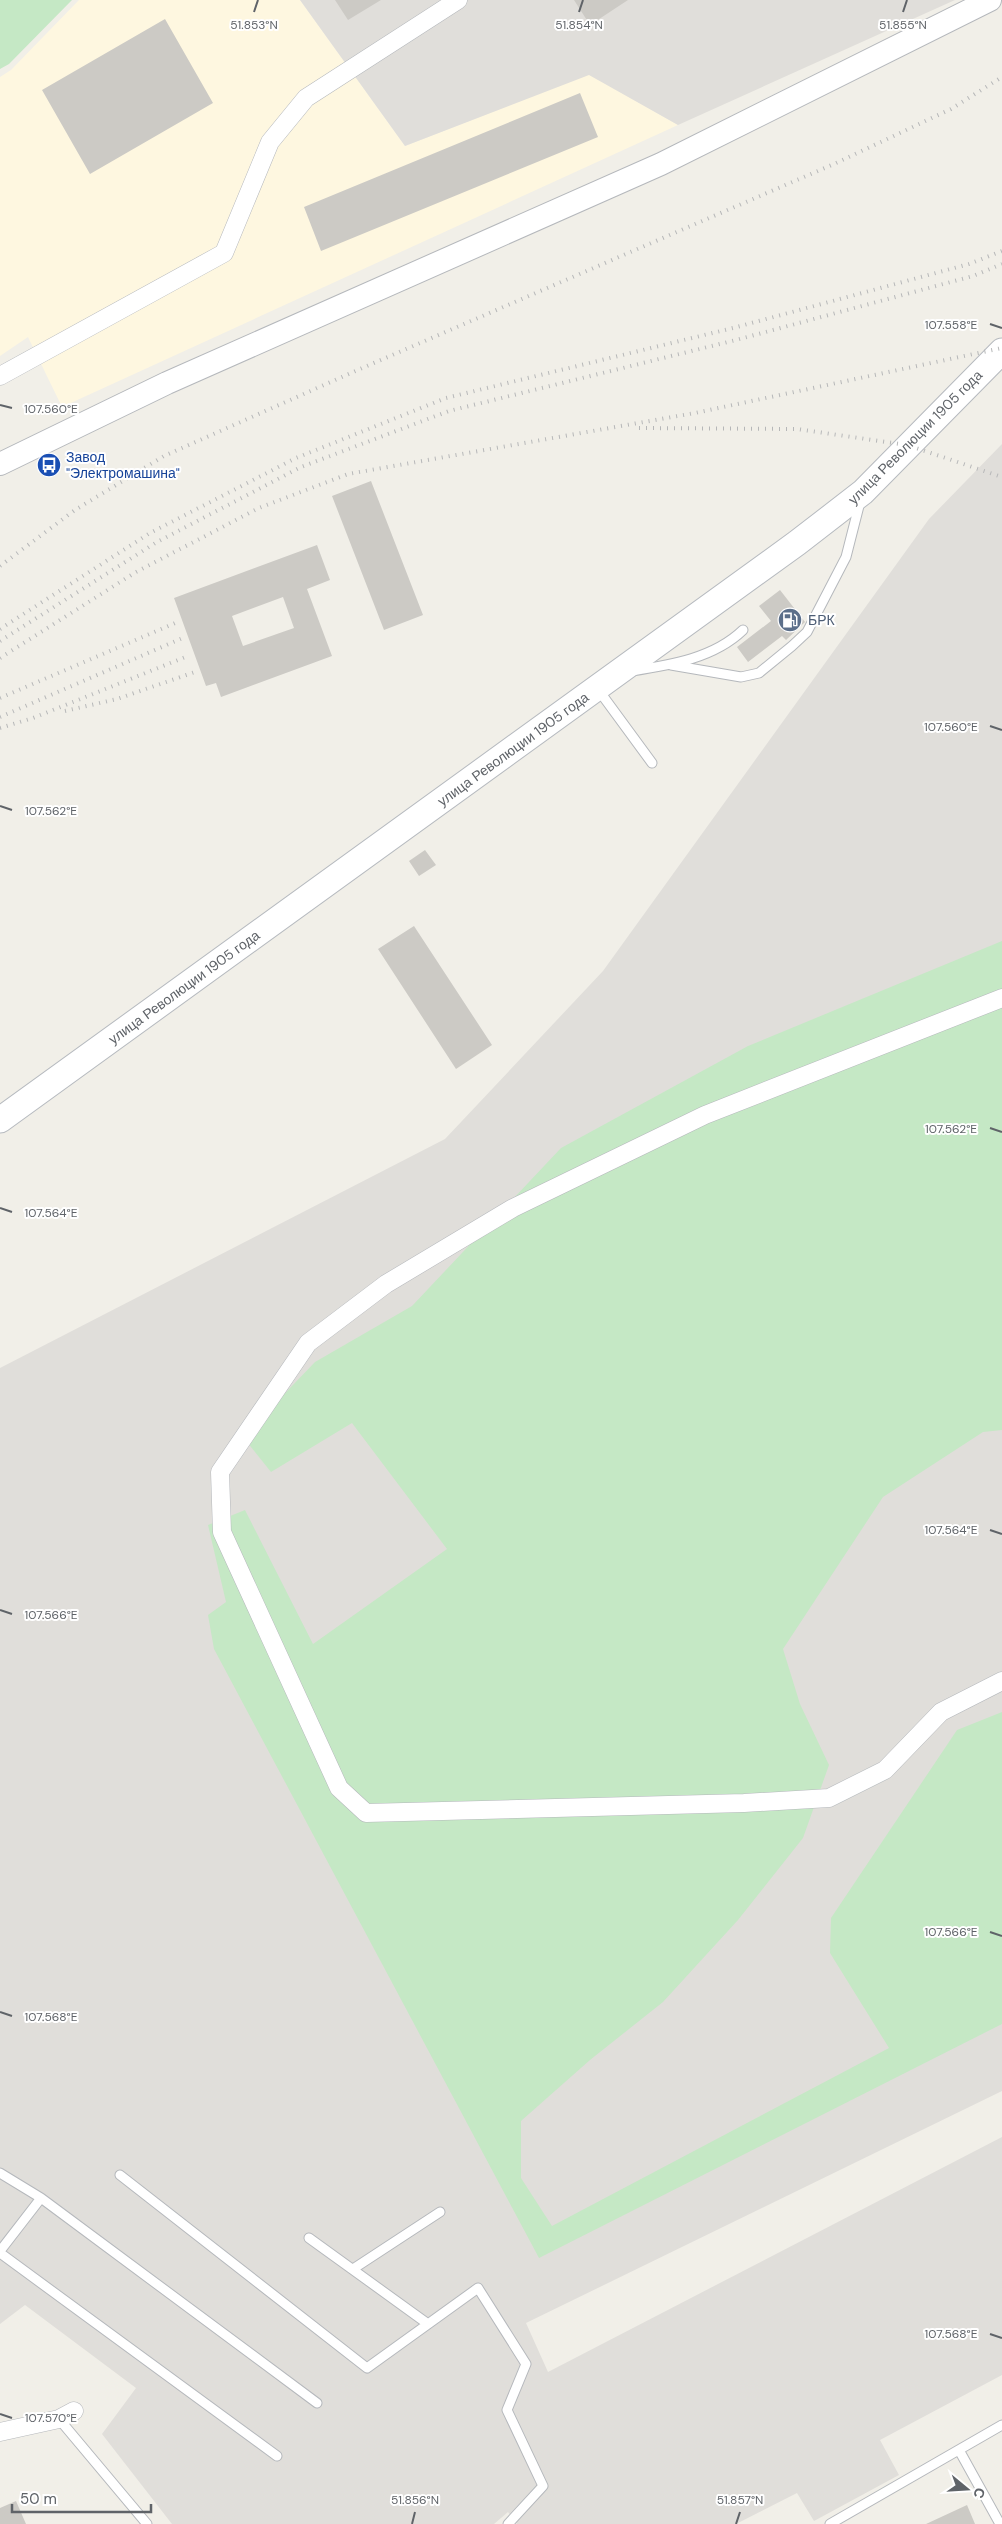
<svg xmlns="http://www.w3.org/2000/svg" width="1002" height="2524" font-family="'DM Sans',sans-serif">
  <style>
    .commercial { fill: #fef7e0 }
    .industrial { fill: #e0deda }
    .green { fill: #c5e8c5 }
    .building { fill: #cccac5; fill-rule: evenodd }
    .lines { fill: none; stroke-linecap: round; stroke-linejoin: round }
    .service-casing { stroke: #b5b8bc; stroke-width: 11 }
    .minor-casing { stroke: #b5b8bc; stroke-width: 19 }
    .tertiary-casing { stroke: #b5b8bc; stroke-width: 24 }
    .secondary-casing { stroke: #b6babf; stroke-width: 27 }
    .service { stroke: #fff; stroke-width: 9 }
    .minor { stroke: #fff; stroke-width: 18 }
    .tertiary { stroke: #fff; stroke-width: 22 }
    .secondary { stroke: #fff; stroke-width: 25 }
    .rail { stroke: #b6b7b8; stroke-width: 4; stroke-dasharray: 1 6; stroke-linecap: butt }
    .ticks { fill: none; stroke: #5f6368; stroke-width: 2 }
    .labels { text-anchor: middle; stroke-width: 4; stroke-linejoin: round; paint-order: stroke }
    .street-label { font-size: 14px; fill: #5f6368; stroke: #fff }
    .transit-label { font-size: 14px; fill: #164399; stroke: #fff; text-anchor: start }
    .service-label { font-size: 14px; fill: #4e5e75; stroke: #fff; text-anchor: start }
    .ticks-label { font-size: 12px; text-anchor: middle; fill: #5f6368; stroke: #fff; stroke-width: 4; stroke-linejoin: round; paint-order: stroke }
  </style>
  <rect width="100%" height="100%" fill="#f1efe8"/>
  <!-- commercial -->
  <path class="commercial" d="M79,0H300L405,146L589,74L678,125L62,407L28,337L0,356V77L11,70Z"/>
  <!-- industrial -->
  <path class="industrial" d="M300,0H955L678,125L589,75L405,146Z
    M1002,444V2091L526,2323L548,2372L1002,2137V2375L880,2440L899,2475L814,2521L797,2493L736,2524H517L508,2512L494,2524H172L102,2434L136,2388L25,2305L0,2324V1368L445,1139L603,971L929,519Z"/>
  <!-- green -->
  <path class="green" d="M0,0H72L9,64L0,69Z
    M1002,941V1430L983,1432L883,1497L783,1649L800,1704L829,1765L803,1838L738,1920L663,2002L590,2060L521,2121V2178L552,2226L889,2048L830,1953L831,1918L957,1730L1002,1712V2024L539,2258L214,1649L208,1615L226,1602L208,1525L245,1510L313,1644L447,1549L352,1423L271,1472L243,1437L315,1362L412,1306L561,1148L748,1046Z"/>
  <!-- building -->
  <path class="building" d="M335,0H381L348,20Z
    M574,0H628L590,25Z
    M165,19L213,103L90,174L42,90Z
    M580,93L598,137L321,251L304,207Z
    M371,481L423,615L384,630L332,496Z
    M317,545L330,580L307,589L332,656L221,697L216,683L206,686L174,598ZM283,597L294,628L243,646L232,616Z
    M780,590L805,622L786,640L782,636L748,662L737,647L771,621L759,606Z
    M425,850L436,865L419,876L409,861Z
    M414,926L492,1045L456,1069L378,949Z
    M16,2501L26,2524H0V2508Z
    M967,2505L975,2524H926Z"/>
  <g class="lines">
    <!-- service casing -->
    <g class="service-casing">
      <path id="service" d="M671,665L741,677L759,673L792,646L807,632L846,557L860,502
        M632,671C671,665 714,658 743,630
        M597,688L652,763
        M0,2173L41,2198L317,2403
        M120,2175L367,2368L478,2288L526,2364L507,2410L543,2486L508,2524
        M309,2238L428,2324
        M0,2251L41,2198
        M0,2253L277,2456
        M353,2269L440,2212
        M59,2419L147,2524
        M959,2450L1000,2524
        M830,2524L1002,2425"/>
    </g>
    <!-- minor casing -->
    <g class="minor-casing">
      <path id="minor" d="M0,376L224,253L270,142L306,98L458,0
        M1002,998L705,1115L513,1208L386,1284L308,1343L220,1472L222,1532L339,1788L366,1813L744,1803L829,1798L885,1770L941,1712L1002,1681
        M0,2432L59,2419L74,2411"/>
    </g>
    <!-- tertiary casing -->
    <g class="tertiary-casing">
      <path id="tertiary" d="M0,464L167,383L661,164L990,0"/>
    </g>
    <!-- secondary casing -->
    <g class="secondary-casing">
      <path id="secondary" d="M0,1120L797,543L863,492L1002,351"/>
    </g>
    <!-- service -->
    <use href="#service" class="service"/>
    <!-- minor -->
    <use href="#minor" class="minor"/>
    <!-- tertiary -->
    <use href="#tertiary" class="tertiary"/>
    <!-- secondary -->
    <use href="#secondary" class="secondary"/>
    <!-- rail -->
    <path class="rail" d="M639,428L797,429L907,445L1002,477
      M0,566L75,510L164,456L360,369L834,164L951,109L1002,77
      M0,629L150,533L296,458L446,398L733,328L969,264L1002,251
      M0,641L157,542L301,467L449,411L736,340L973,276L1002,264
      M0,658L136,572L259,508L348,474L695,413L1002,348
      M0,698L180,621
      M65,711L117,699L195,672
      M0,717L185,637
      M0,728L33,718L188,656"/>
  </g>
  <!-- ticks -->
  <path class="ticks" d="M254,12L258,0M579,12L583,0M903,12L907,0M990,324L1002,328M0,405L12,408M990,726L1002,730M0,806L12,810M990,1128L1002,1132M0,1208L12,1212M990,1530L1002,1534M0,1610L12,1614M990,1932L1002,1936M0,2012L12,2016M990,2334L1002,2338M0,2414L12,2418M412,2524L415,2512M736,2524L740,2512"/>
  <!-- icons -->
  <defs>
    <g id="bus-disc" transform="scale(1.25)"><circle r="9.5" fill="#1a4fb4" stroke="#fff"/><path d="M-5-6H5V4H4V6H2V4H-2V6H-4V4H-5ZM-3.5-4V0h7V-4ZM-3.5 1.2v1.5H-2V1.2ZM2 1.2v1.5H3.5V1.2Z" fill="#fff"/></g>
    <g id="fuel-disc" transform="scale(1.25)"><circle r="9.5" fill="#5c6f8a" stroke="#fff"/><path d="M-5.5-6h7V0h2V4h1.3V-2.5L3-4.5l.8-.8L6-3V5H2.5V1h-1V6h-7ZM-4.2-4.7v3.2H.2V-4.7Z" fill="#fff"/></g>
  </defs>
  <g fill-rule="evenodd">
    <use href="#bus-disc" x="49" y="465"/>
    <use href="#fuel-disc" x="790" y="620"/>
  </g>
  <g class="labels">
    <!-- street labels -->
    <g class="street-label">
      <text transform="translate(915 437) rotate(-45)" y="5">улица Революции 1905 года</text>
      <text transform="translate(513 749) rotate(-36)" y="5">улица Революции 1905 года</text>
      <text transform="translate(184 987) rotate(-36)" y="5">улица Революции 1905 года</text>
    </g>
    <!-- transit labels -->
    <g class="transit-label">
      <text x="66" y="462">Завод<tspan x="66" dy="16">"Электромашина"</tspan></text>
    </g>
    <!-- service labels -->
    <g class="service-label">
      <text x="808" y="625">БРК</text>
    </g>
  </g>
  <g class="ticks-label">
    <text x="254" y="29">51.853°N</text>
    <text x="579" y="29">51.854°N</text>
    <text x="903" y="29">51.855°N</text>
    <text x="951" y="329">107.558°E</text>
    <text x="51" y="413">107.560°E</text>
    <text x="951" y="731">107.560°E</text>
    <text x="51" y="815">107.562°E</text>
    <text x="951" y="1133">107.562°E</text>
    <text x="51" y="1217">107.564°E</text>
    <text x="951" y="1534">107.564°E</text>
    <text x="51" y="1619">107.566°E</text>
    <text x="951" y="1936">107.566°E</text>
    <text x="51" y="2021">107.568°E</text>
    <text x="951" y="2338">107.568°E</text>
    <text x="51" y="2422">107.570°E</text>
    <text x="415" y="2504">51.856°N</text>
    <text x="740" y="2504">51.857°N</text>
  </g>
  <!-- north arrow -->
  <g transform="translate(967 2489) rotate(108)" stroke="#ffffff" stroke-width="4" paint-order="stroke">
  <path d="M0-4L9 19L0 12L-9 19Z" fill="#5f6368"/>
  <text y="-8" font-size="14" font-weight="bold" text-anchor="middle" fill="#5f6368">С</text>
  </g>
  <!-- scale -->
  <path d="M12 2504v8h139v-8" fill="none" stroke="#5f6368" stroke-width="2.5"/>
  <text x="20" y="2504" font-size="15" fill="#5f6368" stroke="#ffffff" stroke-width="4" paint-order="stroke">50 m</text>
</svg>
